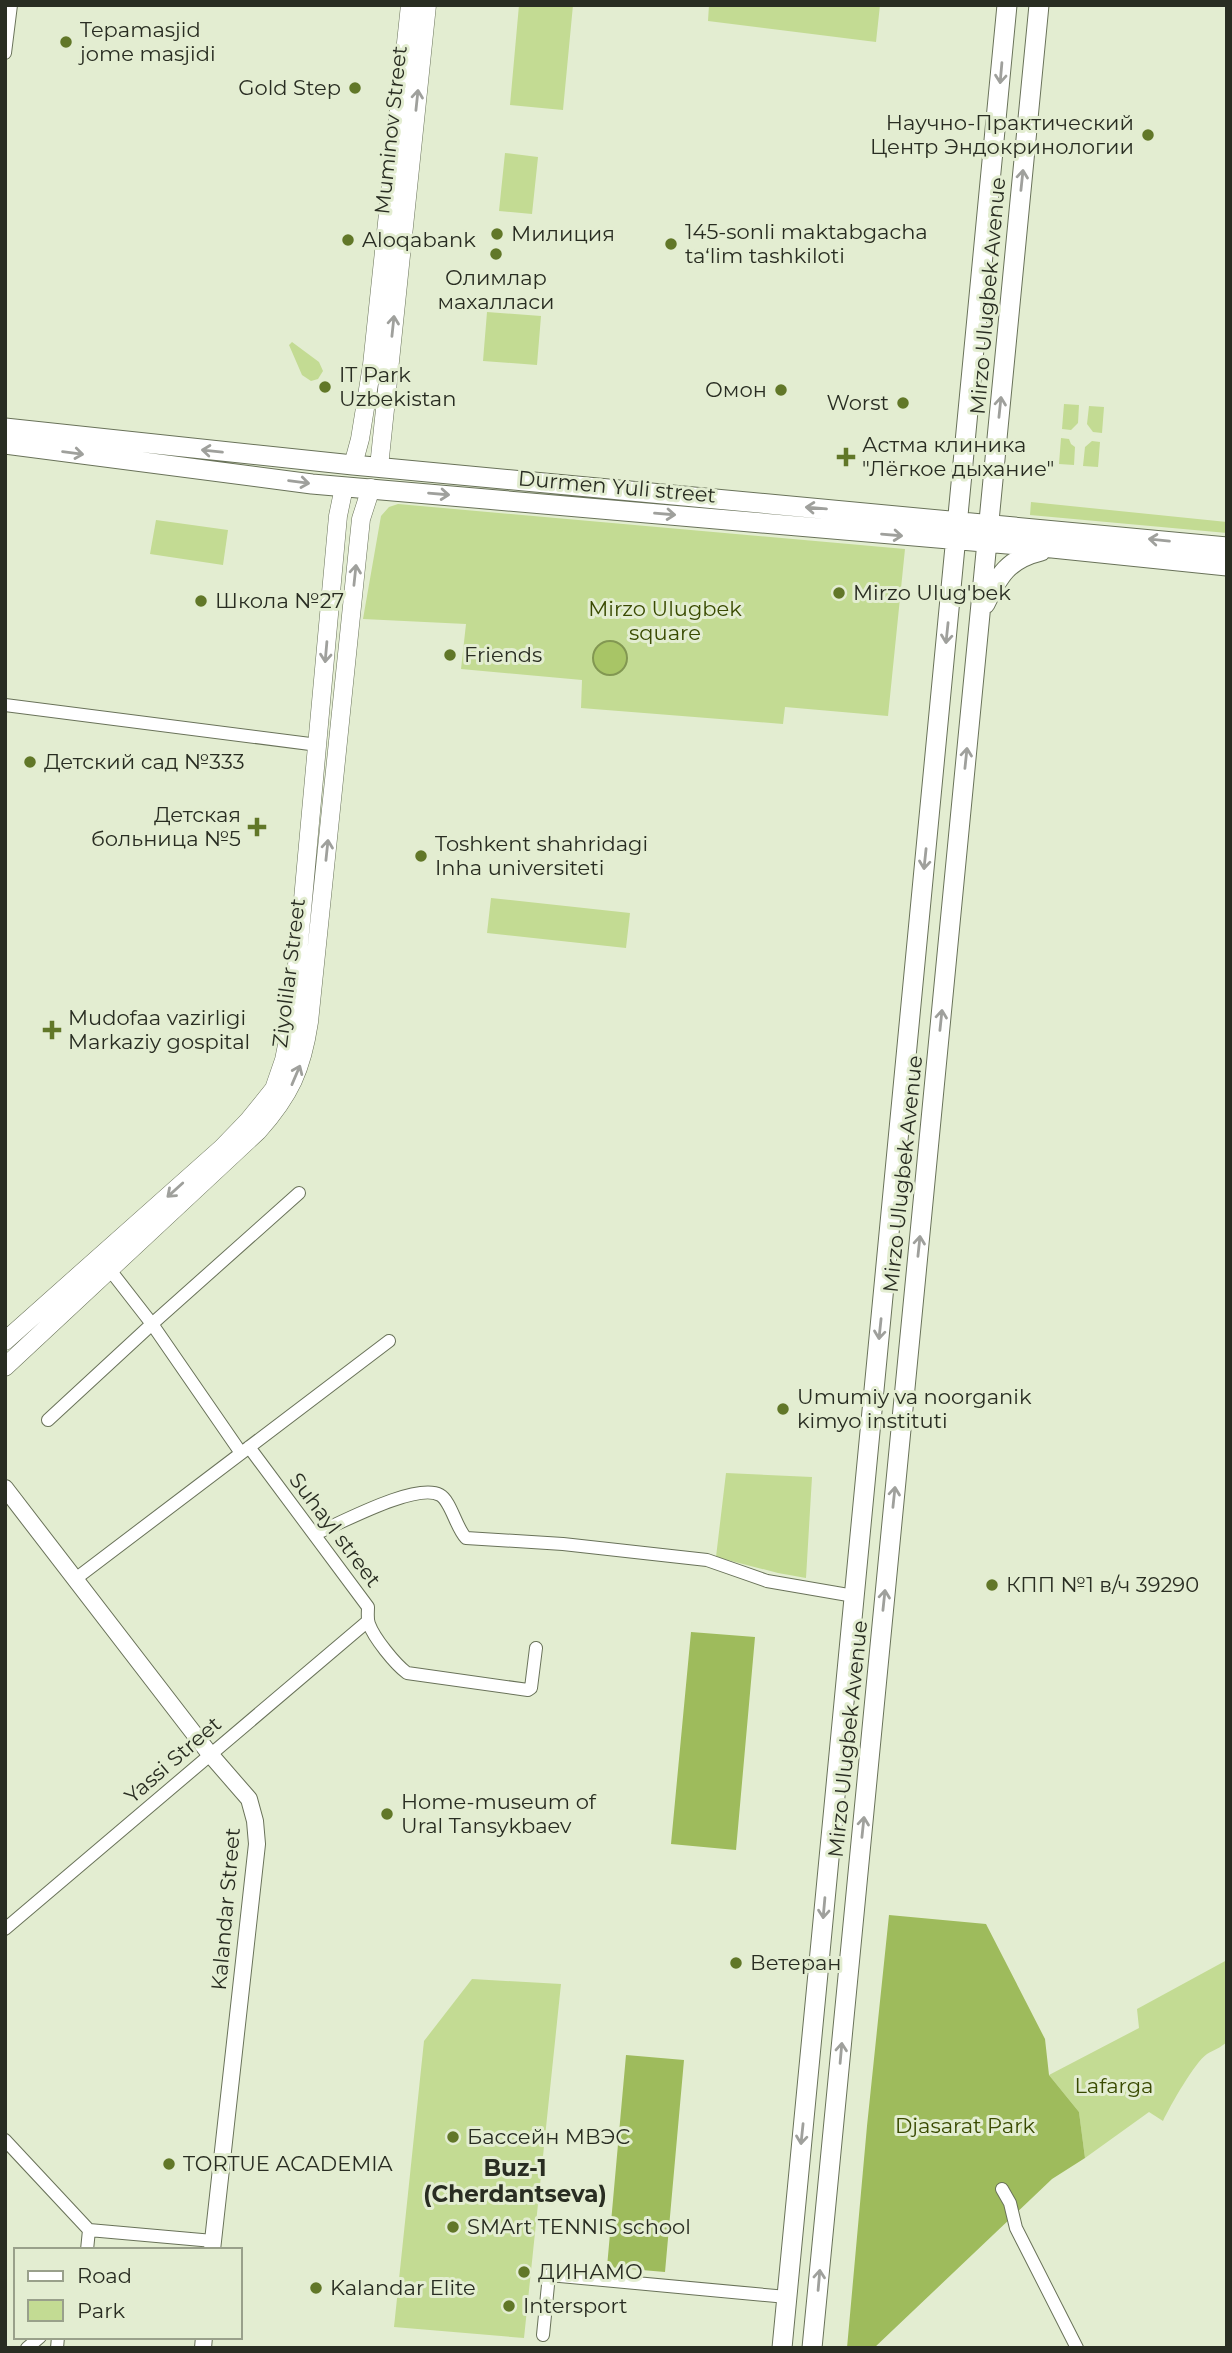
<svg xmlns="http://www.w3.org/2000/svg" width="1232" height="2353" font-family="Montserrat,sans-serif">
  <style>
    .green { fill: #c3db93 }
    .forest { fill: #9ebb5c }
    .water { fill: #a8c566; stroke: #829752; stroke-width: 2 }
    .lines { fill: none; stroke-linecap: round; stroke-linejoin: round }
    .minor-casing { stroke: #697259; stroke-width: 14 }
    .tertiary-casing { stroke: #697259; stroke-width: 18 }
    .secondary-casing { stroke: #697259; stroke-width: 19 }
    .primary-casing { stroke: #697259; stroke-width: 21 }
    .minor { stroke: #fff; stroke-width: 12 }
    .tertiary { stroke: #fff; stroke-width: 16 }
    .secondary { stroke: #fff; stroke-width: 18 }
    .primary { stroke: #fff; stroke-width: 19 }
    .oneway { stroke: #9fa09c }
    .poi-dot { fill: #617728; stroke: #e3edd1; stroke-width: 2.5 }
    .labels { text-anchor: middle; stroke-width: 6; stroke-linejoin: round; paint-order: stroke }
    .poi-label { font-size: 21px; fill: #292d22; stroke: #e3edd1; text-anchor: start }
    .street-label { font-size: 21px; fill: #292d22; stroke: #e3edd1 }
    .park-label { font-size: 21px; fill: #394a01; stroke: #e3edd1 }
    .neighbourhood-label { font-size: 23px; font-weight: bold; fill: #292d22; stroke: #e3edd1 }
  </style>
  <rect width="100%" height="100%" fill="#e3edd1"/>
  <!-- green -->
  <path class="green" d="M519,5H573L563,110L510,105Z
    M709,5H880L876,42L708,21Z
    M505,153L538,157L532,214L499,211Z
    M487,312L541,316L537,365L483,361Z
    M292,342L319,362L323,371L318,379L311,381L302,375L289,345Z
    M1064,404L1079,405L1078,423L1071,430L1062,429Z
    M1089,406L1104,407L1102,433L1093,432L1087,424Z
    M1061,438L1069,439L1071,444L1075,447L1074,465L1059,464Z
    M1092,441L1100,442L1098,467L1083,466L1085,447Z
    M1031,502L1227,522V533L1030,515Z
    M398,504L905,549L888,716L785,707L783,724L581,708L582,680L461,669L466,624L363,619L381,516L389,507Z
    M156,520L228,530L223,565L150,554Z
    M491,898L630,913L626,948L487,933Z
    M726,1473L812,1477L806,1578L778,1573L716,1557Z
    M1227,1960V2042C1220,2048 1214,2050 1207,2054C1195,2062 1170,2106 1163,2121L1149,2112L1085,2158L1079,2112L1049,2075L1139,2028L1137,2009Z
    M472,1979L561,1984L524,2338L394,2327L424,2041Z"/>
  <!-- forest -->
  <path class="forest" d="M691,1632L755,1637L736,1850L671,1844Z
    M889,1915L986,1924L1045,2039L1049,2075L1079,2112L1085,2158L1052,2179L874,2348H847L867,2126Z
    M626,2055L684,2060L665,2272L607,2267Z"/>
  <!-- water -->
  <path class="water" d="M593 658a17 17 0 1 1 34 0a17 17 0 1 1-34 0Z"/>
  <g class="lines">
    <!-- minor casing -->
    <g class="minor-casing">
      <path id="minor" d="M5,53L11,5
        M5,705L318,745
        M48,1420L152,1324L110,1270
        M249,1447L368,1607C368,1613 367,1619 369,1624C374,1638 395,1664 407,1673L528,1690L531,1688L536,1648
        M241,1453L152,1324L299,1193
        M315,1534C341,1523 416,1482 440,1495C451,1501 456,1528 466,1538L563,1544L707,1560L767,1581L854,1596
        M74,1580L389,1341
        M5,1929L368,1621
        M5,2140L89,2230
        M1002,2189L1010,2203L1016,2228L1077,2348
        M89,2230L213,2241
        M87,2250L89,2230
        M543,2335L549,2275L787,2297
        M27,2348L40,2337
        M57,2348L58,2337"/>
    </g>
    <!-- tertiary casing -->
    <g class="tertiary-casing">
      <path id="tertiary" d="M5,1488L209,1753L249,1799L255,1821L257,1844L212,2250
        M203,2348L204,2337"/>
    </g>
    <!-- secondary casing -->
    <g class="secondary-casing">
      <path id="secondary" d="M353,465L360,439L372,365L410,5
        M379,467L427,5
        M5,1341L222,1148L249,1120L274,1089L284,1060L292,1020L338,516L344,487
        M5,1367L258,1131C290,1095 302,1069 309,1022L361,519L371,488"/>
    </g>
    <!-- primary casing -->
    <g class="primary-casing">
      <path id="primary" d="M5,428L353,465L1227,547
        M5,444L312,484L1052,548L1227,566
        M985,604C999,575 1008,559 1041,551
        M782,2348L1007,5
        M812,2348L1039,5"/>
    </g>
    <!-- minor -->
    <use href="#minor" class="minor"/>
    <!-- tertiary -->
    <use href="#tertiary" class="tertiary"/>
    <!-- secondary -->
    <use href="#secondary" class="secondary"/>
    <!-- primary -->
    <use href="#primary" class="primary"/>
  </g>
  <!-- one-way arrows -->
  <defs><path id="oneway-shaft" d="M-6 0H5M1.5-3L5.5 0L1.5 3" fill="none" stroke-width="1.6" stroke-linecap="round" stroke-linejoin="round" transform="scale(1.75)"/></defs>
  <g class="oneway">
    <use href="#oneway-shaft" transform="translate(1001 73) rotate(95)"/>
    <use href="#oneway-shaft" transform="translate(417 100) rotate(-84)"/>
    <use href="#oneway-shaft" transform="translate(1022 180) rotate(-84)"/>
    <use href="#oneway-shaft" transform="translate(393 326) rotate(-84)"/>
    <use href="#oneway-shaft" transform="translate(1000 407) rotate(-84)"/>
    <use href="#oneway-shaft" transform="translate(212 451) rotate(-174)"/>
    <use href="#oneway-shaft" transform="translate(73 453) rotate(7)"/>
    <use href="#oneway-shaft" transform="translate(299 482) rotate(7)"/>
    <use href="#oneway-shaft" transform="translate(439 494) rotate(5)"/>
    <use href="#oneway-shaft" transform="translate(816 508) rotate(-175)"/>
    <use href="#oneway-shaft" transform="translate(665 514) rotate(5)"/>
    <use href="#oneway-shaft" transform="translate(892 535) rotate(5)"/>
    <use href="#oneway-shaft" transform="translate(1159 540) rotate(-174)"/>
    <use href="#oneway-shaft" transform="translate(355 575) rotate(-84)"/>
    <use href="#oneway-shaft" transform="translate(947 633) rotate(96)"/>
    <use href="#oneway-shaft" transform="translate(326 652) rotate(95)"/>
    <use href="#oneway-shaft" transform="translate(966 758) rotate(-84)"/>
    <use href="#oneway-shaft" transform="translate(327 850) rotate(-84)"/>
    <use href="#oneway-shaft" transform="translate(925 859) rotate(96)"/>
    <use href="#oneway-shaft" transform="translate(941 1020) rotate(-84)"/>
    <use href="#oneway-shaft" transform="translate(296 1075) rotate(-67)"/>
    <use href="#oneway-shaft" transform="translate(175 1190) rotate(138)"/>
    <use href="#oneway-shaft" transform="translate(919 1246) rotate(-84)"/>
    <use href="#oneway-shaft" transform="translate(880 1329) rotate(96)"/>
    <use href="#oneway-shaft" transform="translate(894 1497) rotate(-84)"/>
    <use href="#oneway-shaft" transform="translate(884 1600) rotate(-84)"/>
    <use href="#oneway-shaft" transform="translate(863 1827) rotate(-84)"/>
    <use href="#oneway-shaft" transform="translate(824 1908) rotate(95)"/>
    <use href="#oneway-shaft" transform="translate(841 2053) rotate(-85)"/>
    <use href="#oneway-shaft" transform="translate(802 2134) rotate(96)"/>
    <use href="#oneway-shaft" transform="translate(819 2280) rotate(-85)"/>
  </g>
  <!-- markers -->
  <g class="poi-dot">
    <circle cx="66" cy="42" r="7"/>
    <circle cx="355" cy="88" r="7"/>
    <circle cx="1148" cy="135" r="7"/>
    <circle cx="497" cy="234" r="7"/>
    <circle cx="348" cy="240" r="7"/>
    <circle cx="671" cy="244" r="7"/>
    <circle cx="496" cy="254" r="7"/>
    <circle cx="325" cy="387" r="7"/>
    <circle cx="781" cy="390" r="7"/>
    <circle cx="903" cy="403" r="7"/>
    <path d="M842.5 446.5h7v7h7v7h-7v7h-7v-7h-7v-7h7z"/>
    <circle cx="839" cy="593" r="7"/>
    <circle cx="201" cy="601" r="7"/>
    <circle cx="450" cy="655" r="7"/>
    <circle cx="30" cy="762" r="7"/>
    <path d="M253.5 816.5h7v7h7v7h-7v7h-7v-7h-7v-7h7z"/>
    <circle cx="421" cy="856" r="7"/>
    <path d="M48.5 1019.5h7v7h7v7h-7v7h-7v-7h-7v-7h7z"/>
    <circle cx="783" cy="1409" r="7"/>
    <circle cx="992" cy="1585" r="7"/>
    <circle cx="387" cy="1814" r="7"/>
    <circle cx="736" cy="1963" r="7"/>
    <circle cx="453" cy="2137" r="7"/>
    <circle cx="169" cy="2164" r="7"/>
    <circle cx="453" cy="2227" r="7"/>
    <circle cx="524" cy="2272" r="7"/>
    <circle cx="316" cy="2288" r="7"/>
    <circle cx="509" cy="2306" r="7"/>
  </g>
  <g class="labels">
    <!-- poi labels -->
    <g class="poi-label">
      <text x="80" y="37">Tepamasjid<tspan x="80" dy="24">jome masjidi</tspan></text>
      <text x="341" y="95" text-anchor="end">Gold Step</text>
      <text x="1134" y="130" text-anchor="end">Научно-Практический<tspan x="1134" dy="24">Центр Эндокринологии</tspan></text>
      <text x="685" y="239">145-sonli maktabgacha<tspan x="685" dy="24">ta‘lim tashkiloti</tspan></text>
      <text x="511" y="241">Милиция</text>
      <text x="362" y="247">Aloqabank</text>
      <text x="496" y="285" text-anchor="middle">Олимлар<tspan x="496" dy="24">махалласи</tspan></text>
      <text x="339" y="382">IT Park<tspan x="339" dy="24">Uzbekistan</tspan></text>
      <text x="767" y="397" text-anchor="end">Омон</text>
      <text x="889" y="410" text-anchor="end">Worst</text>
      <text x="862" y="452">Астма клиника<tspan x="862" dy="24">"Лёгкое дыхание"</tspan></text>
      <text x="853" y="600">Mirzo Ulug'bek</text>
      <text x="215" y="608">Школа №27</text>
      <text x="464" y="662">Friends</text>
      <text x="44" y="769">Детский сад №333</text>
      <text x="241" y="822" text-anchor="end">Детская<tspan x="241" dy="24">больница №5</tspan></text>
      <text x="435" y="851">Toshkent shahridagi<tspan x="435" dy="24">Inha universiteti</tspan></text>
      <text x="68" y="1025">Mudofaa vazirligi<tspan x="68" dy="24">Markaziy gospital</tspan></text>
      <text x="797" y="1404">Umumiy va noorganik<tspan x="797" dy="24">kimyo instituti</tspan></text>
      <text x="1006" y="1592">КПП №1 в/ч 39290</text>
      <text x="401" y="1809">Home-museum of<tspan x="401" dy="24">Ural Tansykbaev</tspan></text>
      <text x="750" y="1970">Ветеран</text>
      <text x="467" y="2144">Бассейн МВЭС</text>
      <text x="183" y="2171">TORTUE ACADEMIA</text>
      <text x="467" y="2234">SMArt TENNIS school</text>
      <text x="538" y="2279">ДИНАМО</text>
      <text x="330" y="2295">Kalandar Elite</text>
      <text x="523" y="2313">Intersport</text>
    </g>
    <!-- street labels -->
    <g class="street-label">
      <text transform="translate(391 130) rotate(-84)" y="7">Muminov Street</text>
      <text transform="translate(988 296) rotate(-85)" y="7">Mirzo Ulugbek Avenue</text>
      <text transform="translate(617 487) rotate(5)" y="7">Durmen Yuli street</text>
      <text transform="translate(289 973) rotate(-83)" y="7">Ziyolilar Street</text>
      <text transform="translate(903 1174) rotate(-84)" y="7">Mirzo Ulugbek Avenue</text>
      <text transform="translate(335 1530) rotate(53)" y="7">Suhayl street</text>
      <text transform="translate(848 1739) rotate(-84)" y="7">Mirzo Ulugbek Avenue</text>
      <text transform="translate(173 1760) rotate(-41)" y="7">Yassi Street</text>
      <text transform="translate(226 1909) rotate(-85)" y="7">Kalandar Street</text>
    </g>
    <!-- park labels -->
    <g class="park-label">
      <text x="665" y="616">Mirzo Ulugbek<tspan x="665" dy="24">square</tspan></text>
      <text x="1114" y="2093">Lafarga</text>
      <text x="965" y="2133">Djasarat Park</text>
    </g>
    <!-- neighbourhood labels -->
    <g class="neighbourhood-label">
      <text x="515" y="2176">Buz-1<tspan x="515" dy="26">(Cherdantseva)</tspan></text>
    </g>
  </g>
  <!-- border -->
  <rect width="1232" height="2353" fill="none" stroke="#292d22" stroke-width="14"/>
  <!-- legend -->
  <rect x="14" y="2248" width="228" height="91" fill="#e3edd1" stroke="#99a08b" stroke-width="2"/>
  <rect x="28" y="2271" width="35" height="10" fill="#ffffff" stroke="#99a08b" stroke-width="2"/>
  <text x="77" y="2283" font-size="21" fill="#292d22">Road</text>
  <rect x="28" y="2300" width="35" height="21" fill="#c3db93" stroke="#99a08b" stroke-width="2"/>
  <text x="77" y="2318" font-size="21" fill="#292d22">Park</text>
</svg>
